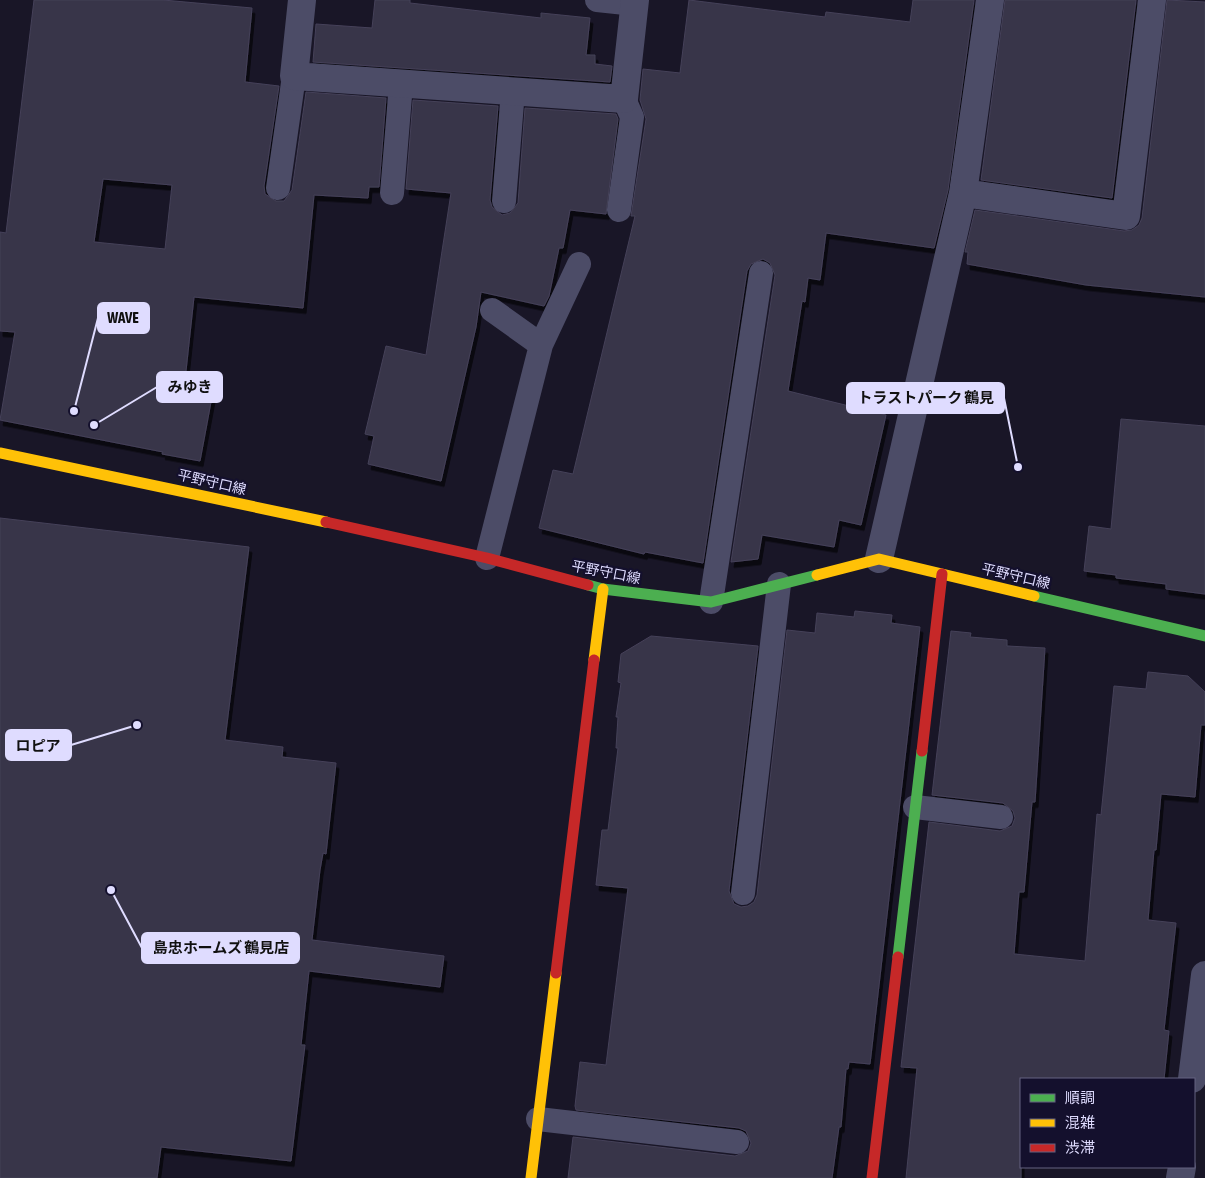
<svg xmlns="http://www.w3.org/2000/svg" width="1205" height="1178" font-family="'Asap Condensed','Noto Sans JP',sans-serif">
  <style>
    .building { fill: #383548; stroke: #454159; fill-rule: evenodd; filter: url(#shadow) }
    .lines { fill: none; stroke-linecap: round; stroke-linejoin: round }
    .lane { stroke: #4c4c67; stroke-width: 24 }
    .street { stroke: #4c4c67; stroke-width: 28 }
    .fast { stroke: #4caf50; stroke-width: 11 }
    .slow { stroke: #ffc107; stroke-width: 11 }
    .jam { stroke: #c62828; stroke-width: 11 }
    .labels { text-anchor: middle; stroke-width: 4.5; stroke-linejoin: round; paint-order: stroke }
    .street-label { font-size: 14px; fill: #dfdcff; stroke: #14102d }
    .leader { fill: none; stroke: #dfdcff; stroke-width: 2 }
    .callout-dot { fill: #dfdcff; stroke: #14102d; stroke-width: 2 }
    .callout { fill: #dfdcff; stroke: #dfdcff; stroke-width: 2 }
    .callout-label { font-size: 15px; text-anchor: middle; font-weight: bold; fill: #111 }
  </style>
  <defs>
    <filter id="shadow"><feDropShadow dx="3" dy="5.5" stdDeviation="0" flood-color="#0009"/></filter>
  </defs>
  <rect width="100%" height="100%" fill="#191627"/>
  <!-- building -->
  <path class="building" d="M34,0H163L252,8L245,82L279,86L264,186L265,194L276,201H284L292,190L306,92L386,98L379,187H369L368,198L314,195L303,308L194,297L185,380L214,386L200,461L162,454L163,452L0,420L15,332L0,331V232L6,233ZM103,179L172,185L165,249L94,242Z
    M375,0H410V3L541,18V13L590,18L586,55H595V64L612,66L610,82L313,62L316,24L372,28Z
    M689,0L825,17L826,12L910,22L913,0H974L948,190L934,248L826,233L820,280L808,278L805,302L802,301L788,391L886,415L861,525L839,520L834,547L762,535L758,559L731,562L775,275L770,263L763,259L751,264L747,271L703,563L645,552L644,554L539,528L553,470L573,474L635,216H631L646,119L640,100L643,69L680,73Z
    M1005,0H1136L1112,198L981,180Z
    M1167,0L1205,2V297L1086,285L967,264L968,252H965L975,210L1124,231L1132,230L1139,225L1142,218Z
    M413,100L498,106L490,200L492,207L502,215L510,213L518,203L525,108L616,114L618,119L606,214L570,210L563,248H559L549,296L544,306L481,292L476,327L441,481L368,464L374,436L365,434L386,346L426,355L451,193L406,189Z
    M1121,419L1205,426V594L1166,589V584L1116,578V575L1084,571L1089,526L1111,529Z
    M0,518L249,547L225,740L283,747L282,757L336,763L326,854L323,853L320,870L312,940L444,956L440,987L309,971L301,1045H305L291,1161L161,1147L157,1178H0Z
    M855,611L892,615L891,623L920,627L870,1064L849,1062L848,1069H846L841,1127H839L832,1178H568L573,1137L735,1156L748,1151L751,1143L746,1131L739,1128L576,1110L575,1106L580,1062L606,1065L628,888L596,885L602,830H608L618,748H616L618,717H616L621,683L618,682L621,654L651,636L758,646L729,891L734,904L741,907L748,906L754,902L757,895L787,630L815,633L817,613L854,617Z
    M951,631L971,633L970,637L1007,640V646L1045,648L1035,802H1032L1024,892H1019L1014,954L1085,961L1097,814L1101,815L1114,686L1146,689L1148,672L1188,676L1205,692V725H1201L1195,797L1161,794L1156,850H1154L1148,920L1176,923L1164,1030L1169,1031L1164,1079H1021V1178H906L917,1068L901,1067L929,822L1000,831L1012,826L1015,818L1013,811L1003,803L932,795Z"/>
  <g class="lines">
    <!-- lane -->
    <path class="lane" d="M597,0L635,4
      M278,188L294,76
      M392,193L401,84
      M504,201L513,91
      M619,210L632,117L624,99
      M492,310L541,345
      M487,558L541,345L579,264
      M711,602L761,273
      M915,807L1001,817
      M743,893L779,584
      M538,1119L737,1142"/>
    <!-- street -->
    <path class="street" d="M302,0L294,76L624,99L635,0
      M963,193L1126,216L1152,0
      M879,559L963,193L990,0
      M1192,1079L1205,975
      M1180,1178L1182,1167"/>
    <!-- fast -->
    <path class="fast" d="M588,585L603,589L711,602L817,575
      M1034,596L1205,636
      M898,957L922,751"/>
    <!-- slow -->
    <path class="slow" d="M0,453L326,522
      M817,575L879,559L1034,596
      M594,660L603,589
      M531,1178L556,973"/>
    <!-- jam -->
    <path class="jam" d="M326,522L487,558L588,585
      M922,751L942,574
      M556,973L594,660
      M872,1178L898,957"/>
  </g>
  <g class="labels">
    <!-- street labels -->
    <g class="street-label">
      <text transform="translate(212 482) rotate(13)" y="5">平野守口線</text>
      <text transform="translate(606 572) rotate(11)" y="5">平野守口線</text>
      <text transform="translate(1016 576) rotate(13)" y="5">平野守口線</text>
    </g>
  </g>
  <!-- callouts -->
  <path class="leader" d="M74 411L98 318M94 425L157 387M1018 467L1004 398M137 725L71 745M111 890L142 948"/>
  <g class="callout-dot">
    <circle cx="74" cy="411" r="5"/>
    <circle cx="94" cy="425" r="5"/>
    <circle cx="1018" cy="467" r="5"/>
    <circle cx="137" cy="725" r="5"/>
    <circle cx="111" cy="890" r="5"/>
  </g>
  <g class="callout">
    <rect x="98" y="303" width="51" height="30" rx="5"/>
    <rect x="157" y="372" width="65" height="30" rx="5"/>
    <rect x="847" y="383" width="157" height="30" rx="5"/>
    <rect x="6" y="730" width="65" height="30" rx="5"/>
    <rect x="142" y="933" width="157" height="30" rx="5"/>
  </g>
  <g class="callout-label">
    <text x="123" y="323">WAVE</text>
    <text x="190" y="392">みゆき</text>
    <text x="926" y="403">トラストパーク 鶴見</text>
    <text x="38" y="751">ロピア</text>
    <text x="221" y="953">島忠ホームズ 鶴見店</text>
  </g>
  <!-- legend -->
  <rect x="1020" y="1078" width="175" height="90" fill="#14102d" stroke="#656281"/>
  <rect x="1030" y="1094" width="25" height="8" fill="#4caf50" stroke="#656281"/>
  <text x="1065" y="1103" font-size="15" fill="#dfdcff">順調</text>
  <rect x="1030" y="1119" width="25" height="8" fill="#ffc107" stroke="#656281"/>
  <text x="1065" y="1128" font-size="15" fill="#dfdcff">混雑</text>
  <rect x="1030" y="1144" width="25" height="8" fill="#c62828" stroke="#656281"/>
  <text x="1065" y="1153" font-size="15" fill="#dfdcff">渋滞</text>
</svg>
